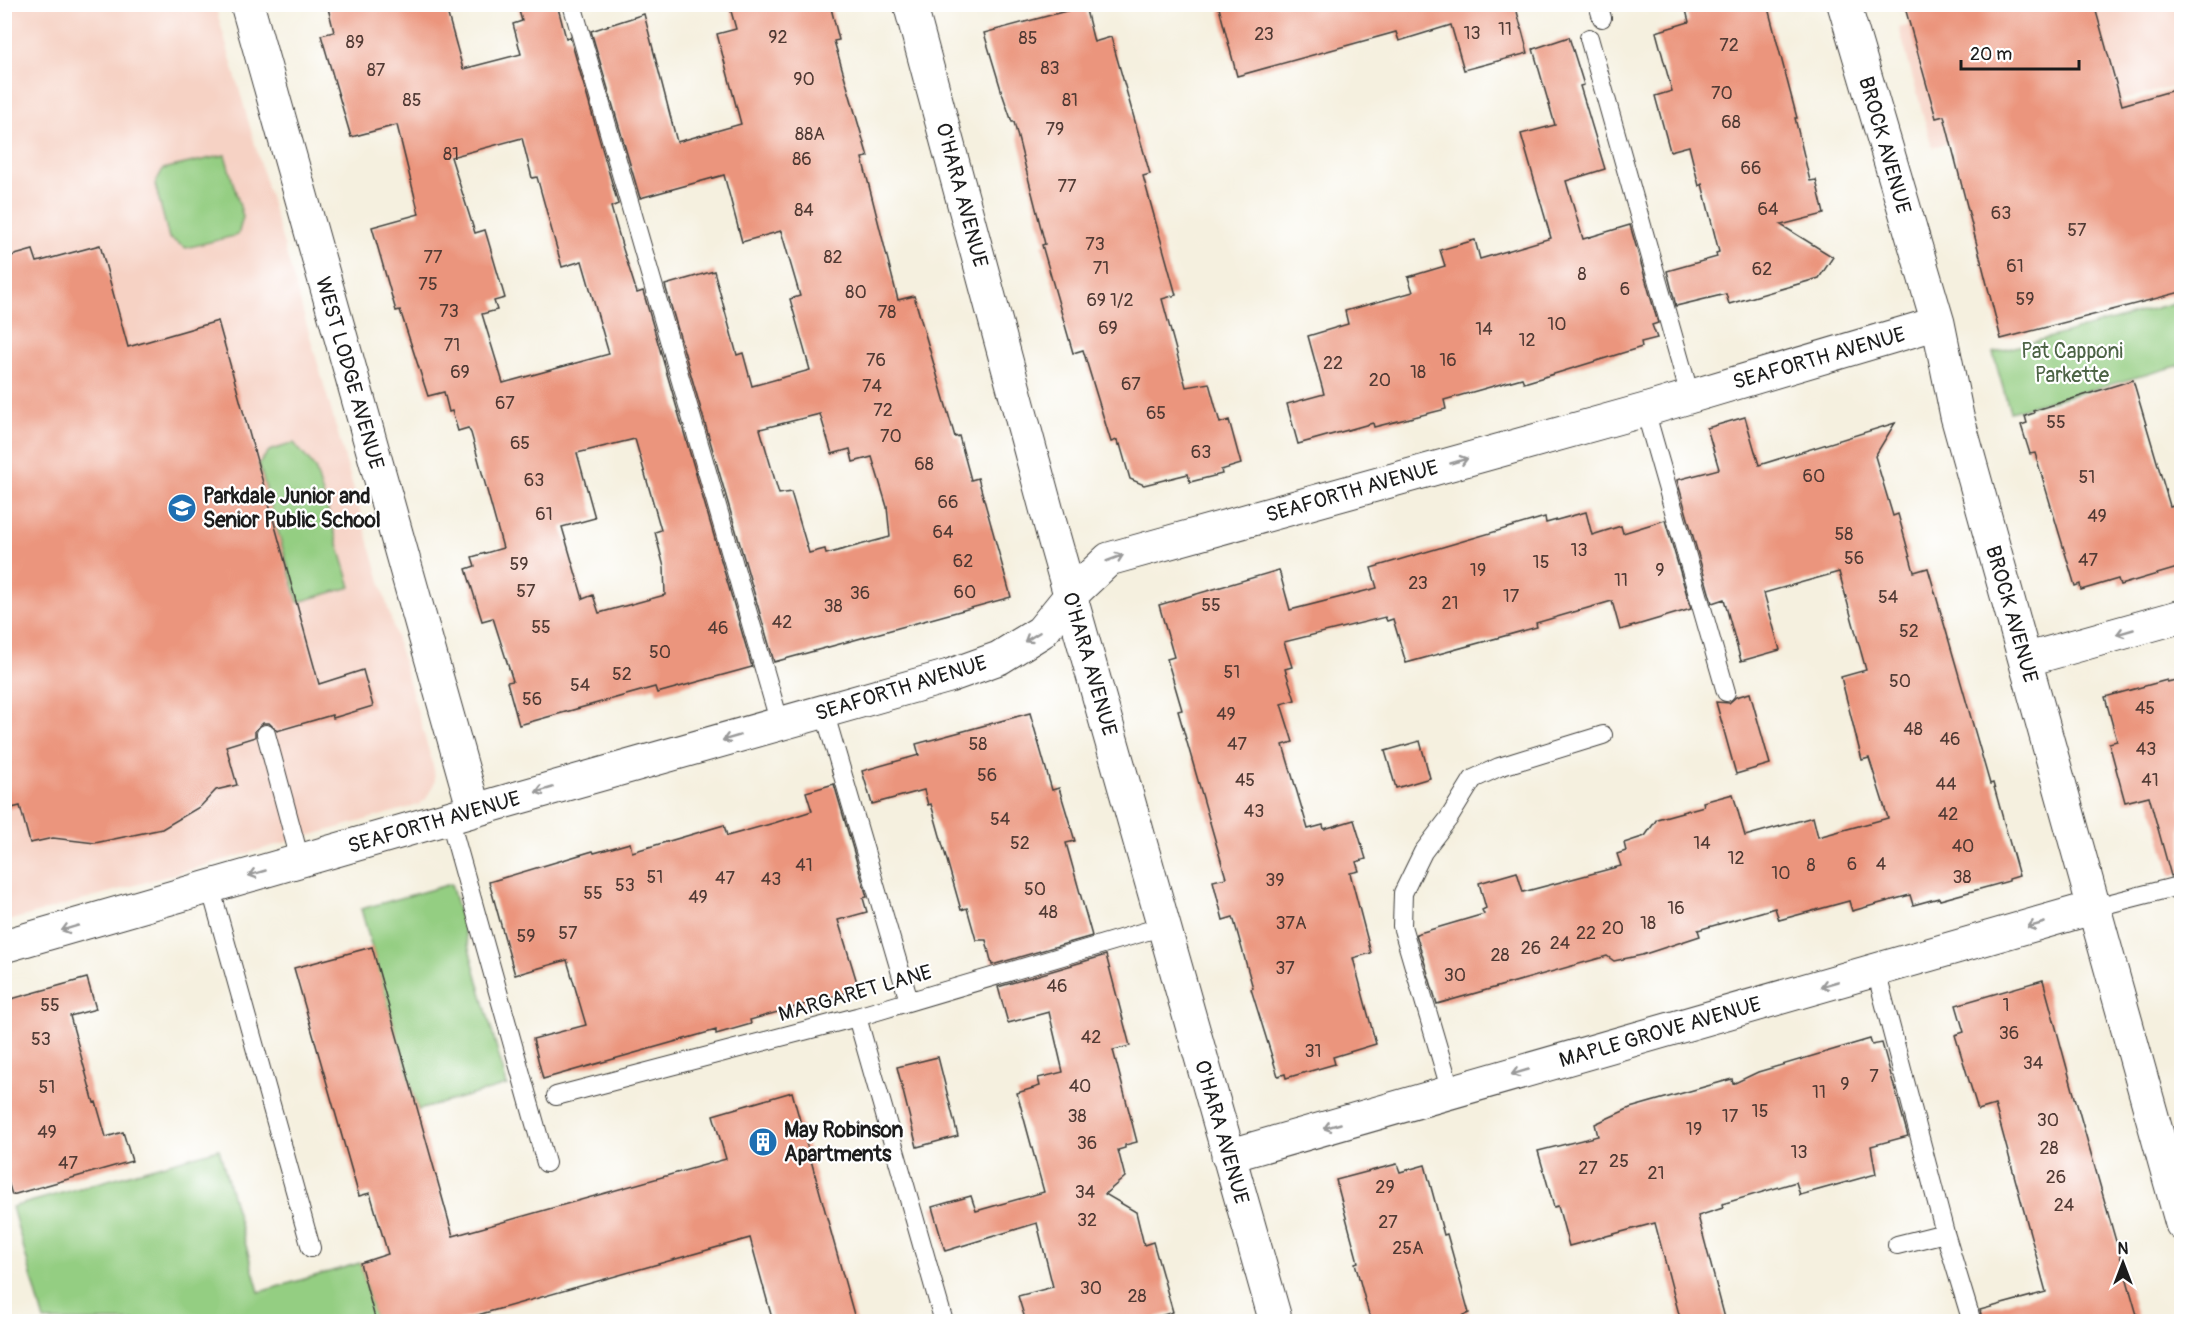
<svg xmlns="http://www.w3.org/2000/svg" width="2186" height="1326" font-family="Pangolin,sans-serif">
  <style>
    .built { fill: #f6d2c4 }
    .green { fill: #94ce82; stroke: #58754f; stroke-width: 1.5 }
    .building { fill: #eb957d; fill-rule: evenodd }
    .lines { fill: none; stroke-linecap: round; stroke-linejoin: round }
    .lane-casing { stroke: #3d3c39; stroke-width: 20 }
    .street-casing { stroke: #3d3c39; stroke-width: 35 }
    .lane { stroke: #fff; stroke-width: 18 }
    .street { stroke: #fff; stroke-width: 33 }
    .oneway { stroke: #999 }
    .labels { text-anchor: middle; stroke-width: 4.5; stroke-linejoin: round; paint-order: stroke }
    .number-label { font-size: 18px; fill: #503a34 }
    .street-label { font-size: 21px; fill: #1c1c1c; stroke: #fff }
    .park-label { font-size: 21px; fill: #4c6345; stroke: #fff }
    .poi-label { font-size: 21px; font-weight: bold; fill: #1c1c1c; stroke: #fff; text-anchor: start }
  </style>
  <rect width="100%" height="100%" fill="#fff"/>
  <filter id="ink" filterUnits="userSpaceOnUse"><feTurbulence type="fractalNoise" baseFrequency=".0167" numOctaves="2"/><feDisplacementMap in="SourceGraphic" scale="12" xChannelSelector="R" yChannelSelector="G"/><feConvolveMatrix kernelMatrix="1 2 1 2 8 2 1 2 1" color-interpolation-filters="sRGB"/></filter>
  <filter id="wash" filterUnits="userSpaceOnUse"><feTurbulence type="fractalNoise" baseFrequency=".008" numOctaves="4" result="noise"/><feDisplacementMap in="SourceGraphic" scale="24" xChannelSelector="R" yChannelSelector="G"/><feGaussianBlur stdDeviation="1.35" result="paint"/><feColorMatrix in="noise" values="0 0 0 0 0 0 0 0 0 0 0 0 0 0 0 0 0 1.4 0 .05"/><feComposite in="paint" operator="in"/></filter>
  <g filter="url(#wash)">
    <rect width="100%" height="100%" fill="#f5f0df"/>
    <!-- built -->
    <path class="built" d="M5,5H215L434,769L435,782L426,799L418,805L5,922Z
      M1986,5H2178L2182,7L2181,85L1932,147L1899,28Z"/>
    <!-- green -->
    <path class="green" d="M225,155L243,217L238,235L186,248L169,238L155,184L163,169Z
      M2181,301V365L2010,412L1993,353Z
      M294,443L315,468L351,587L298,602L259,464L269,451Z
      M451,884L507,1085L418,1110L361,909Z
      M219,1149L259,1292L360,1263L376,1321H44L12,1207Z"/>
    <g id="blocks">
      <!-- building -->
      <path class="building" d="M327,4H445L463,69L521,54L513,24L522,21L517,4H557L566,38L570,37L618,204L611,207L623,249L637,293L643,291L752,667L657,693L655,687L519,725L507,682L513,681L493,618L482,621L466,569L475,566L472,557L503,548L471,433L468,428L458,431L452,411L449,412L444,392L428,396L400,310L396,311L372,227L419,214L397,125L351,137L321,35L334,32ZM522,138L532,178L537,177L562,267L582,261L609,354L503,383L482,314L497,310L494,301L505,298L485,230L475,233L451,157ZM635,439L661,530L655,532L664,567L665,595L599,613L593,595L583,599L562,527L595,518L577,453Z
        M729,4H830L839,40L834,41L868,157L862,158L898,300L914,296L955,437L959,436L971,480L978,478L1011,597L774,662L665,285L714,271L737,355L743,353L752,386L810,370L790,299L800,296L781,231L742,242L724,175L640,198L591,31L644,14L677,142L741,124L717,34L736,29ZM820,414L832,454L850,449L853,462L872,457L887,507L890,537L826,554L825,549L809,553L791,492L779,494L760,429Z
        M1218,4H1515L1528,53L1464,70L1451,25L1399,41L1396,32L1237,76Z
        M1704,4H1767L1797,118H1795L1810,181L1816,180L1824,214L1781,225L1833,257L1819,278L1729,304L1726,294L1676,306L1667,271L1717,257L1716,253L1719,252L1702,184L1699,186L1689,146L1670,151L1655,96L1672,91L1656,32L1689,22L1686,10Z
        M1904,4H2094L2122,105L2181,88V292L2001,339L1944,116L1936,118Z
        M1085,6L1094,42L1111,37L1150,174L1143,176L1176,295L1162,299L1186,387L1209,383L1220,423L1229,420L1241,464L1221,470L1222,474L1190,482L1188,474L1144,485L1130,479L1120,444L1118,445L1117,440L1111,442L1083,350L1073,353L1042,245L1045,244L1014,122H1012L1002,93L984,33Z
        M1569,37L1584,85L1580,86L1605,169L1566,181L1583,239L1630,225L1658,323L1652,325L1657,338L1641,342L1642,347L1554,374L1524,383L1522,378L1444,400L1446,409L1374,427L1373,423L1298,444L1287,404L1324,394L1308,336L1348,324L1345,311L1413,292L1408,277L1445,266L1440,250L1475,240L1480,259L1551,238L1521,134L1555,125L1533,49Z
        M100,245L128,347L218,321L319,684L363,670L373,706L333,718L332,715L277,731L269,723H263L255,731V737L226,746L237,785L216,790L201,806L162,829L95,843L53,838L30,843L20,806L4,810V258L33,250L37,262Z
        M2133,380L2170,506L2181,503V567L2120,585L2118,579L2081,590L2080,584L2075,586L2035,453L2030,454L2021,425L2027,423L2025,416L2034,413L2033,411Z
        M1745,417L1759,465L1895,423L1875,456L1893,516L1898,514L1914,572L1928,568L1990,784L1993,783L2019,876L2009,879V881L1940,900L1939,898L1913,905L1910,895L1852,911L1849,901L1779,920L1775,908L1698,930L1700,936L1642,955L1614,961L1607,956L1437,1004L1416,934L1484,914L1482,910L1486,908L1479,883L1517,872L1523,892L1621,866L1617,854L1626,851L1624,843L1645,836L1657,819L1704,806L1703,802L1733,794L1745,836L1813,817L1818,837L1888,818L1869,758L1862,760L1841,677L1866,670L1839,572L1764,593L1780,650L1741,661L1724,599L1712,603L1677,480L1719,469L1707,428Z
        M1586,512L1592,535L1621,526L1623,533L1665,520L1691,609L1620,630L1612,601L1536,623L1537,627L1406,663L1393,619L1387,621L1385,617L1284,642L1292,667L1285,669L1295,700L1281,704L1293,742L1283,745L1308,829L1323,825L1324,829L1354,820L1366,859L1356,862L1359,871L1350,873L1371,953L1353,958L1376,1044L1333,1057L1335,1064L1286,1078L1285,1074L1278,1076L1251,989L1253,988L1233,917L1223,920L1213,881L1226,878L1178,711L1182,710L1167,659L1174,657L1159,605L1279,570L1290,610L1377,588L1371,568L1545,517L1546,523Z
        M2181,679V874L2171,876L2149,796L2125,802L2109,743L2117,741L2105,697L2167,680V682Z
        M1750,693L1770,764L1736,774L1716,702L1729,703L1736,697Z
        M1030,713L1052,790L1059,788L1075,841L1066,843L1092,936L992,965L986,940H976L967,908L961,910L931,804L928,805L924,790L872,804L862,771L919,755L916,744Z
        M1420,741L1430,778L1396,788L1385,751Z
        M834,784L867,897L863,898L867,912L838,920L859,989L750,1020L751,1024L716,1034V1030L543,1079L533,1039L586,1025L567,960L515,975L489,882L593,851L594,853L630,843L632,852L724,825L727,836L774,823L812,811L806,792Z
        M372,947L453,1236L726,1159L713,1115L792,1092L856,1322H773L750,1238L453,1322H376L360,1263L388,1254L370,1193L359,1196L294,968Z
        M1106,955L1130,1046L1113,1050L1137,1142L1125,1145V1148L1118,1150L1125,1177L1105,1194L1136,1212L1144,1245L1153,1242L1173,1312L1157,1317L1158,1322H1026L1018,1296L1053,1287L1037,1223L945,1251L932,1207L971,1196L976,1211L1044,1192L1017,1093L1040,1086L1038,1078L1063,1072L1049,1012L1008,1023L998,987Z
        M87,978L96,1009L70,1016L94,1103L96,1102L106,1137L123,1132L132,1161L12,1195L4,1168V1001Z
        M2043,980L2074,1094L2139,1322H1983L1980,1310L2046,1292L1995,1105L1978,1110L1955,1035L1964,1032L1956,1005Z
        M1870,1039L1872,1045L1882,1043L1908,1136L1871,1146L1876,1174L1800,1195L1796,1182L1722,1204L1723,1208L1698,1216L1726,1322H1681L1655,1223L1569,1246L1558,1206L1554,1207L1538,1151L1598,1136L1595,1124L1630,1108L1732,1079L1733,1084L1758,1072Z
        M938,1057L958,1136L917,1147L897,1067Z
        M1397,1164L1400,1172L1425,1165L1444,1235L1447,1234L1469,1313L1462,1316L1463,1322H1371L1355,1263L1358,1262L1336,1180Z"/>
    </g>
  </g>
  <g filter="url(#ink)">
    <use href="#blocks" fill-opacity="0" stroke="#3d3c39" stroke-width="1.5"/>
    <g class="lines">
      <!-- lane casing -->
      <g class="lane-casing">
        <path id="lane" d="M572,4L780,724
          M1598,4L1602,18
          M1589,38L1690,396
          M1645,410L1726,692
          M824,711L909,1001
          M266,734L300,860
          M449,817L546,1163
          M210,886L311,1248
          M2092,908L2182,885
          M1876,971L1945,1233L1972,1322
          M857,1017L944,1322
          M1451,1092L1402,926L1403,893L1423,852L1449,818L1473,779L1499,767L1603,735
          M556,1096L857,1017L1164,926
          M1897,1245L1945,1233"/>
      </g>
      <!-- street casing -->
      <g class="street-casing">
        <path id="street" d="M247,4L474,810
          M910,4L1054,538L1276,1322
          M1844,4L1938,323L1957,416L2182,1224
          M2025,660L2182,616
          M4,946L510,800L949,676L999,658L1041,632L1071,595L1109,559L1645,410L1938,323
          M1228,1156L2092,908"/>
      </g>
      <!-- lane -->
      <use href="#lane" class="lane"/>
      <!-- street -->
      <use href="#street" class="street"/>
    </g>
    <!-- one-way arrows -->
    <defs><path id="oneway-shaft" d="M-6 0H5M1.5-3L5.5 0L1.5 3" fill="none" stroke-width="1.6" stroke-linecap="round" stroke-linejoin="round" transform="scale(1.5)"/></defs>
    <g class="oneway">
      <use href="#oneway-shaft" transform="translate(1459 461) rotate(-16)"/>
      <use href="#oneway-shaft" transform="translate(1115 558) rotate(-21)"/>
      <use href="#oneway-shaft" transform="translate(2125 632) rotate(164)"/>
      <use href="#oneway-shaft" transform="translate(1032 637) rotate(148)"/>
      <use href="#oneway-shaft" transform="translate(731 738) rotate(164)"/>
      <use href="#oneway-shaft" transform="translate(544 790) rotate(164)"/>
      <use href="#oneway-shaft" transform="translate(257 873) rotate(164)"/>
      <use href="#oneway-shaft" transform="translate(2036 925) rotate(164)"/>
      <use href="#oneway-shaft" transform="translate(70 928) rotate(163)"/>
      <use href="#oneway-shaft" transform="translate(1829 984) rotate(164)"/>
      <use href="#oneway-shaft" transform="translate(1520 1072) rotate(164)"/>
      <use href="#oneway-shaft" transform="translate(1332 1126) rotate(164)"/>
    </g>
  </g>
  <!-- icons -->
  <defs>
    <g id="school-disc" transform="scale(1.5)"><circle r="9.5" fill="#1f6fb2" stroke="#fff"/><path d="M0-5L7-2L0 1L-7-2ZM-4 1L0 2.5L4 1V4Q0 6-4 4Z" fill="#fff"/></g>
    <g id="building-disc" transform="scale(1.5)"><circle r="9.5" fill="#1f6fb2" stroke="#fff"/><path d="M-4-6H4V6H1V3H-1V6H-4ZM-2.5-4.3h1.7v1.8h-1.7ZM.8-4.3h1.7v1.8H.8ZM-2.5-1h1.7V.8h-1.7ZM.8-1h1.7V.8H.8Z" fill="#fff"/></g>
  </defs>
  <g fill-rule="evenodd">
    <use href="#school-disc" x="182" y="508"/>
    <use href="#building-disc" x="763" y="1142"/>
  </g>
  <g class="labels">
    <!-- number labels -->
    <g class="number-label">
      <text x="1505" y="35">11</text>
      <text x="1472" y="39">13</text>
      <text x="1264" y="40">23</text>
      <text x="778" y="43">92</text>
      <text x="1028" y="44">85</text>
      <text x="355" y="48">89</text>
      <text x="1729" y="51">72</text>
      <text x="1050" y="74">83</text>
      <text x="376" y="76">87</text>
      <text x="804" y="85">90</text>
      <text x="1722" y="99">70</text>
      <text x="412" y="106">85</text>
      <text x="1070" y="106">81</text>
      <text x="1731" y="128">68</text>
      <text x="1055" y="135">79</text>
      <text x="810" y="140">88A</text>
      <text x="451" y="160">81</text>
      <text x="802" y="165">86</text>
      <text x="1751" y="174">66</text>
      <text x="1067" y="192">77</text>
      <text x="1768" y="215">64</text>
      <text x="804" y="216">84</text>
      <text x="2001" y="219">63</text>
      <text x="2077" y="236">57</text>
      <text x="1095" y="250">73</text>
      <text x="433" y="263">77</text>
      <text x="833" y="263">82</text>
      <text x="2015" y="272">61</text>
      <text x="1101" y="274">71</text>
      <text x="1762" y="275">62</text>
      <text x="1582" y="280">8</text>
      <text x="428" y="290">75</text>
      <text x="1625" y="295">6</text>
      <text x="856" y="298">80</text>
      <text x="2025" y="305">59</text>
      <text x="1110" y="306">69 1/2</text>
      <text x="449" y="317">73</text>
      <text x="887" y="318">78</text>
      <text x="1557" y="330">10</text>
      <text x="1108" y="334">69</text>
      <text x="1484" y="335">14</text>
      <text x="1527" y="346">12</text>
      <text x="452" y="351">71</text>
      <text x="876" y="366">76</text>
      <text x="1448" y="366">16</text>
      <text x="1333" y="369">22</text>
      <text x="460" y="378">69</text>
      <text x="1418" y="378">18</text>
      <text x="1380" y="386">20</text>
      <text x="1131" y="390">67</text>
      <text x="872" y="392">74</text>
      <text x="505" y="409">67</text>
      <text x="883" y="416">72</text>
      <text x="1156" y="419">65</text>
      <text x="2056" y="428">55</text>
      <text x="891" y="442">70</text>
      <text x="520" y="449">65</text>
      <text x="1201" y="458">63</text>
      <text x="924" y="470">68</text>
      <text x="1814" y="482">60</text>
      <text x="2087" y="483">51</text>
      <text x="534" y="486">63</text>
      <text x="948" y="508">66</text>
      <text x="544" y="520">61</text>
      <text x="2097" y="522">49</text>
      <text x="943" y="538">64</text>
      <text x="1844" y="540">58</text>
      <text x="1579" y="556">13</text>
      <text x="1854" y="564">56</text>
      <text x="2088" y="566">47</text>
      <text x="963" y="567">62</text>
      <text x="1541" y="568">15</text>
      <text x="519" y="570">59</text>
      <text x="1478" y="576">19</text>
      <text x="1660" y="576">9</text>
      <text x="1621" y="586">11</text>
      <text x="1418" y="589">23</text>
      <text x="526" y="597">57</text>
      <text x="965" y="598">60</text>
      <text x="860" y="599">36</text>
      <text x="1511" y="602">17</text>
      <text x="1888" y="603">54</text>
      <text x="1450" y="609">21</text>
      <text x="1211" y="611">55</text>
      <text x="833" y="612">38</text>
      <text x="782" y="628">42</text>
      <text x="541" y="633">55</text>
      <text x="718" y="634">46</text>
      <text x="1909" y="637">52</text>
      <text x="660" y="658">50</text>
      <text x="1232" y="678">51</text>
      <text x="622" y="680">52</text>
      <text x="1900" y="687">50</text>
      <text x="580" y="691">54</text>
      <text x="532" y="705">56</text>
      <text x="2145" y="714">45</text>
      <text x="1226" y="720">49</text>
      <text x="1913" y="735">48</text>
      <text x="1950" y="745">46</text>
      <text x="978" y="750">58</text>
      <text x="1237" y="750">47</text>
      <text x="2146" y="755">43</text>
      <text x="987" y="781">56</text>
      <text x="1245" y="786">45</text>
      <text x="2150" y="786">41</text>
      <text x="1946" y="790">44</text>
      <text x="1254" y="817">43</text>
      <text x="1948" y="820">42</text>
      <text x="1000" y="825">54</text>
      <text x="1020" y="849">52</text>
      <text x="1702" y="849">14</text>
      <text x="1963" y="852">40</text>
      <text x="1736" y="864">12</text>
      <text x="1852" y="870">6</text>
      <text x="1881" y="870">4</text>
      <text x="804" y="871">41</text>
      <text x="1811" y="871">8</text>
      <text x="1781" y="879">10</text>
      <text x="655" y="883">51</text>
      <text x="1962" y="883">38</text>
      <text x="725" y="884">47</text>
      <text x="771" y="885">43</text>
      <text x="1275" y="886">39</text>
      <text x="625" y="891">53</text>
      <text x="1035" y="895">50</text>
      <text x="593" y="899">55</text>
      <text x="698" y="903">49</text>
      <text x="1676" y="914">16</text>
      <text x="1048" y="918">48</text>
      <text x="1291" y="929">37A</text>
      <text x="1648" y="929">18</text>
      <text x="1613" y="934">20</text>
      <text x="568" y="939">57</text>
      <text x="1586" y="939">22</text>
      <text x="526" y="942">59</text>
      <text x="1560" y="949">24</text>
      <text x="1531" y="954">26</text>
      <text x="1500" y="961">28</text>
      <text x="1285" y="974">37</text>
      <text x="1455" y="981">30</text>
      <text x="1057" y="992">46</text>
      <text x="50" y="1011">55</text>
      <text x="2006" y="1011">1</text>
      <text x="2009" y="1039">36</text>
      <text x="1091" y="1043">42</text>
      <text x="41" y="1045">53</text>
      <text x="1313" y="1057">31</text>
      <text x="2033" y="1069">34</text>
      <text x="1874" y="1082">7</text>
      <text x="1845" y="1090">9</text>
      <text x="1080" y="1092">40</text>
      <text x="47" y="1093">51</text>
      <text x="1819" y="1098">11</text>
      <text x="1760" y="1117">15</text>
      <text x="1077" y="1122">38</text>
      <text x="1730" y="1122">17</text>
      <text x="2048" y="1126">30</text>
      <text x="1694" y="1135">19</text>
      <text x="47" y="1138">49</text>
      <text x="1087" y="1149">36</text>
      <text x="2049" y="1154">28</text>
      <text x="1799" y="1158">13</text>
      <text x="1619" y="1167">25</text>
      <text x="68" y="1169">47</text>
      <text x="1588" y="1174">27</text>
      <text x="1656" y="1179">21</text>
      <text x="2056" y="1183">26</text>
      <text x="1385" y="1193">29</text>
      <text x="1085" y="1198">34</text>
      <text x="2064" y="1211">24</text>
      <text x="1087" y="1226">32</text>
      <text x="1388" y="1228">27</text>
      <text x="1408" y="1254">25A</text>
      <text x="1091" y="1294">30</text>
      <text x="1137" y="1302">28</text>
    </g>
    <!-- street labels -->
    <g class="street-label">
      <text transform="translate(1885 145) rotate(74)" y="7">BROCK AVENUE</text>
      <text transform="translate(962 195) rotate(75)" y="7">O'HARA AVENUE</text>
      <text transform="translate(1819 358) rotate(-16)" y="7">SEAFORTH AVENUE</text>
      <text transform="translate(350 373) rotate(74)" y="7">WEST LODGE AVENUE</text>
      <text transform="translate(1352 491) rotate(-16)" y="7">SEAFORTH AVENUE</text>
      <text transform="translate(2012 614) rotate(74)" y="7">BROCK AVENUE</text>
      <text transform="translate(1090 664) rotate(74)" y="7">O'HARA AVENUE</text>
      <text transform="translate(901 688) rotate(-17)" y="7">SEAFORTH AVENUE</text>
      <text transform="translate(434 822) rotate(-16)" y="7">SEAFORTH AVENUE</text>
      <text transform="translate(855 993) rotate(-16)" y="7">MARGARET LANE</text>
      <text transform="translate(1660 1032) rotate(-16)" y="7">MAPLE GROVE AVENUE</text>
      <text transform="translate(1222 1132) rotate(74)" y="7">O'HARA AVENUE</text>
    </g>
    <!-- park labels -->
    <g class="park-label">
      <text x="2072" y="358">Pat Capponi<tspan x="2072" dy="24">Parkette</tspan></text>
    </g>
    <!-- poi labels -->
    <g class="poi-label">
      <text x="203" y="503">Parkdale Junior and<tspan x="203" dy="24">Senior Public School</tspan></text>
      <text x="784" y="1137">May Robinson<tspan x="784" dy="24">Apartments</tspan></text>
    </g>
  </g>
  <!-- margin -->
  <rect width="2186" height="1326" fill="none" stroke="#fff" stroke-width="24"/>
  <!-- north arrow -->
  <g transform="translate(2123 1263)" stroke="#ffffff" stroke-width="4.5" paint-order="stroke">
  <path d="M0-4.5L10 22L0 15L-10 22Z" fill="#1c1c1c"/>
  <text y="-9" font-size="16" font-weight="bold" text-anchor="middle" fill="#1c1c1c">N</text>
  </g>
  <!-- scale -->
  <path d="M1961 60v9h118v-9" fill="none" stroke="#1c1c1c" stroke-width="3"/>
  <text x="1970" y="60" font-size="18" fill="#1c1c1c" stroke="#ffffff" stroke-width="4.5" paint-order="stroke">20 m</text>
</svg>
